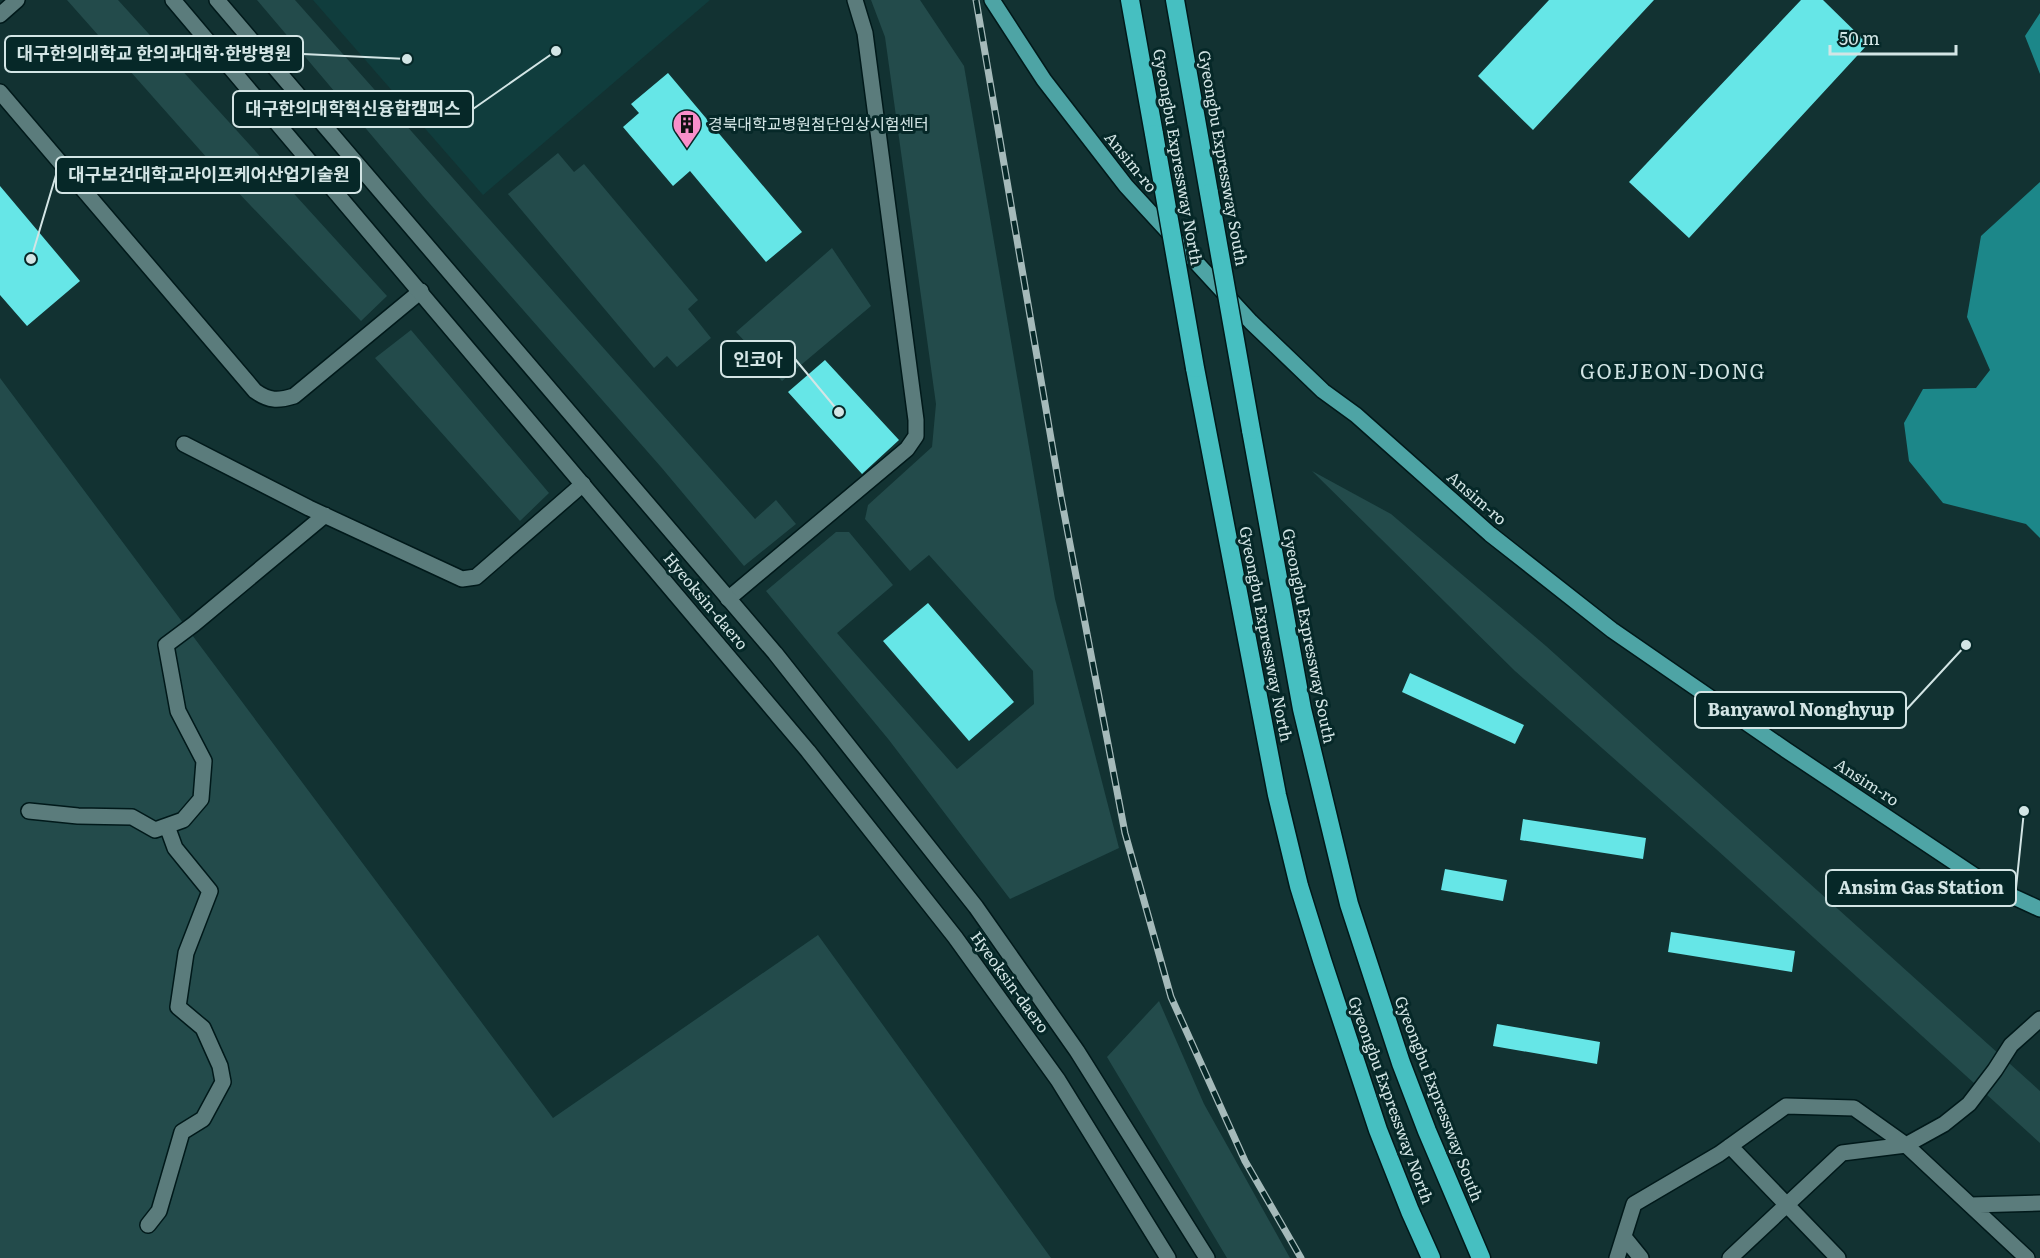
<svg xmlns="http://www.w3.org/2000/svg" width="2040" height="1258" font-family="Literata,'Noto Sans KR',serif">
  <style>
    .built { fill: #103d3d }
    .green { fill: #234b4b }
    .water { fill: #1c8789 }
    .building { fill: #66e6e7 }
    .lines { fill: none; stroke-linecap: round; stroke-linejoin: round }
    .minor-casing { stroke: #00191a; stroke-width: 18 }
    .secondary-casing { stroke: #00191a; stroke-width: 18 }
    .primary-casing { stroke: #00191a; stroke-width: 18 }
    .motorway-casing { stroke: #00191a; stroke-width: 21 }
    .minor { stroke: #5b7c7c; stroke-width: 15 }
    .secondary { stroke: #5b7c7c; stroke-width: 15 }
    .primary { stroke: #4ea4a5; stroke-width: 15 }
    .motorway { stroke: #46bfc1; stroke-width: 18 }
    .rail-casing { stroke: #a5baba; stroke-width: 7 }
    .rail { stroke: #062828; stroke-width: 4.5; stroke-dasharray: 14; stroke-linecap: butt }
    .motorway-bridge-casing { stroke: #00191a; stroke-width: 21; stroke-linecap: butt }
    .motorway-bridge { stroke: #46bfc1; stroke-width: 18 }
    .labels { text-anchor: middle; stroke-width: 6; stroke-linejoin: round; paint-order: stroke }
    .poi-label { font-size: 16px; fill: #d3e5e5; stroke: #062828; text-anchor: start }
    .street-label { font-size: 16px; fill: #d3e5e5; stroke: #062828 }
    .quarter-label { font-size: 20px; letter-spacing: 1.5px; fill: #d3e5e5; stroke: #062828 }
    .leader { fill: none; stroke: #d3e5e5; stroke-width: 2 }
    .callout-dot { fill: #d3e5e5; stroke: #062828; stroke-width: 2 }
    .callout { fill: #062828; stroke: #d3e5e5; stroke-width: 2 }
    .callout-label { font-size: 18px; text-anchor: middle; font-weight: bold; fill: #d3e5e5 }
  </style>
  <rect width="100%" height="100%" fill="#123232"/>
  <!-- built -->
  <path class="built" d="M313,0H710L483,195Z"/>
  <!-- green -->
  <path class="green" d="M67,0H118L387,296L361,321L231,185Z
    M257,0H295L755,519L776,500L796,524L744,566L661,467L423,196Z
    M871,0H920L964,66L1055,599L1119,848L1010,899L889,740L766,591L836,532H849L893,585L837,633L957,769L1034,704L1033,671L929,555L910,571L865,519L868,505L932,447L936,404L885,37Z
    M558,153L574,172L584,164L698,300L688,309L711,338L677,367L667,356L654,368L508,194Z
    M832,248L871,306L782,381L736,332Z
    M411,330L549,493L520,521L375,358Z
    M0,378L553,1118L818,935L1051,1258H0Z
    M1312,471L1391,514L1546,646L2040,1091V1143L1716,849L1515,671Z
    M1159,1001L1204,1104L1290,1258H1227L1107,1057Z"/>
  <!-- water -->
  <path class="water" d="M2040,13V74L2025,36Z
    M2040,182V538L2026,524L1943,503L1909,461L1904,423L1923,389L1976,388L1990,370L1967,317L1981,236Z"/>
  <!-- building -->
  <path class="building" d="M1549,0H1654L1533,130L1478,76Z
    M1801,0H1823L1868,44L1689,238L1629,182Z
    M668,73L802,232L766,262L690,171L673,186L623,127L639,113L631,104Z
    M0,186L80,281L27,326L0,295Z
    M825,360L899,440L862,474L788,392Z
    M928,603L1014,702L969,741L883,641Z
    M1410,673L1524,725L1515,744L1402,692Z
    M1523,819L1646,838L1643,859L1520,840Z
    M1445,869L1507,880L1503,901L1441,890Z
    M1671,932L1795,951L1792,972L1668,952Z
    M1497,1024L1600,1042L1597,1064L1493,1046Z"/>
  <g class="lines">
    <!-- minor casing -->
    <g class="minor-casing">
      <path id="minor" d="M0,15L17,0
        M0,92L255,391C269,401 278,401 294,396L421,291
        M184,444L309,508L462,579L476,577L583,484
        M728,599L907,449L916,436V420L865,33L855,0
        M29,811L78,816L132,817L155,830L183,820L201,799L204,761L178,711L166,645L194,624L325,515
        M1730,1146L1838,1258
        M1971,1205L2040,1203
        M148,1225L159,1211L182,1132L203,1119L223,1082L220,1066L203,1028L178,1007L186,953L210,891L175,848L167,826
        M1624,1237L1641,1258
        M1617,1258L1634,1204L1719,1154L1786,1106L1854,1108L1906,1145
        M1730,1258L1842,1153L1906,1145
        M2027,1258L1906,1145L1944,1124L1969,1104L1995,1070L2011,1045L2040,1019"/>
    </g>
    <!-- secondary casing -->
    <g class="secondary-casing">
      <path id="secondary" d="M173,0L808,751L955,937L1058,1080L1168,1258
        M217,0L775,653L976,907L1077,1051L1207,1258"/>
    </g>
    <!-- primary casing -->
    <g class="primary-casing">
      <path id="primary" d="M992,0L1044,80L1126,186L1251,322L1323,391L1356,415L1490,534L1612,630L1786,750L1990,886L2040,909"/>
    </g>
    <!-- motorway casing -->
    <g class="motorway-casing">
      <path id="motorway" d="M1130,0L1154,134
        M1175,0L1209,193
        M1195,368L1277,795L1299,886L1322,960L1378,1130L1410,1211L1431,1258
        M1251,430L1302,709L1349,904L1401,1063L1427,1131L1481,1258"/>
    </g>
    <!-- minor -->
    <use href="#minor" class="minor"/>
    <!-- secondary -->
    <use href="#secondary" class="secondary"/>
    <!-- primary -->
    <use href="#primary" class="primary"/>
    <!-- motorway -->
    <use href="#motorway" class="motorway"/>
    <!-- rail casing -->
    <g class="rail-casing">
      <path id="rail" d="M976,0L1061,497L1125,833L1171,997L1245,1161L1301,1258"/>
    </g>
    <!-- rail -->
    <use href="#rail" class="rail"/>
    <!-- motorway-bridge casing -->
    <g class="motorway-bridge-casing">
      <path id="motorway-bridge" d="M1154,134L1195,368
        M1209,193L1251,430"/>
    </g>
    <!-- motorway-bridge -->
    <use href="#motorway-bridge" class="motorway-bridge"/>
  </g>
  <!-- icons -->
  <defs>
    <g id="building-pin" transform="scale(1.5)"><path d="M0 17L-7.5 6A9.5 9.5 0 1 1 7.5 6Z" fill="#f98fca" stroke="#062828"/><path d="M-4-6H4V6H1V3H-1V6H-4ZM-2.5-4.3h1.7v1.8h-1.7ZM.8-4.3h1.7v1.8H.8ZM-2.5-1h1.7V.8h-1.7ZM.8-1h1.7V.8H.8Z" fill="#111"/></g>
  </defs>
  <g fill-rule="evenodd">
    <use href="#building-pin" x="687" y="124"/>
  </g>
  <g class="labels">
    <!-- poi labels -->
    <g class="poi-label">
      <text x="708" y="130">경북대학교병원첨단임상시험센터</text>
    </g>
    <!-- street labels -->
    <g class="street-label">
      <text transform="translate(1178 157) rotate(80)" y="6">Gyeongbu Expressway North</text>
      <text transform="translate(1223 158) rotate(80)" y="6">Gyeongbu Expressway South</text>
      <text transform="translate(1131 162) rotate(51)" y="6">Ansim-ro</text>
      <text transform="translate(1477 498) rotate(41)" y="6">Ansim-ro</text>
      <text transform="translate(706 601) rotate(50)" y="6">Hyeoksin-daero</text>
      <text transform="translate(1266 634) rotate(79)" y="6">Gyeongbu Expressway North</text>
      <text transform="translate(1309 636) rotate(79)" y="6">Gyeongbu Expressway South</text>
      <text transform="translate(1867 782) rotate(33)" y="6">Ansim-ro</text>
      <text transform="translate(1010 982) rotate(54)" y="6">Hyeoksin-daero</text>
      <text transform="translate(1439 1099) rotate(69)" y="6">Gyeongbu Expressway South</text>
      <text transform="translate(1391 1100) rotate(70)" y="6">Gyeongbu Expressway North</text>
    </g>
    <!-- quarter labels -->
    <g class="quarter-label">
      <text x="1673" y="379">GOEJEON-DONG</text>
    </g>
  </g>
  <!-- callouts -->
  <path class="leader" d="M407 59L303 54M556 51L473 109M31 259L56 175M839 412L795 359M1966 645L1906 710M2024 811L2016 888"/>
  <g class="callout-dot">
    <circle cx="407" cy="59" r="6"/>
    <circle cx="556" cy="51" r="6"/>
    <circle cx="31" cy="259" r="6"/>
    <circle cx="839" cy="412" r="6"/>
    <circle cx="1966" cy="645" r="6"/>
    <circle cx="2024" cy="811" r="6"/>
  </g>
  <g class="callout">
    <rect x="5" y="36" width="298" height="36" rx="6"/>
    <rect x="233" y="91" width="240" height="36" rx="6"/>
    <rect x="56" y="157" width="305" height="36" rx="6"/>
    <rect x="721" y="341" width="74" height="36" rx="6"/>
    <rect x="1695" y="692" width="211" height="36" rx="6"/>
    <rect x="1826" y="870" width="190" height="36" rx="6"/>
  </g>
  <g class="callout-label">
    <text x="154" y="60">대구한의대학교 한의과대학·한방병원</text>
    <text x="353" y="115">대구한의대학혁신융합캠퍼스</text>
    <text x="209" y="181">대구보건대학교라이프케어산업기술원</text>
    <text x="758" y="366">인코아</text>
    <text x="1801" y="716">Banyawol Nonghyup</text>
    <text x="1921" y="894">Ansim Gas Station</text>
  </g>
  <!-- scale -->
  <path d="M1830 45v9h126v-9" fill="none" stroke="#d3e5e5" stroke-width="3"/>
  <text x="1839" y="45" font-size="18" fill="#d3e5e5" stroke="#062828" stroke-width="4.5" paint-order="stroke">50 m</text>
</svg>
